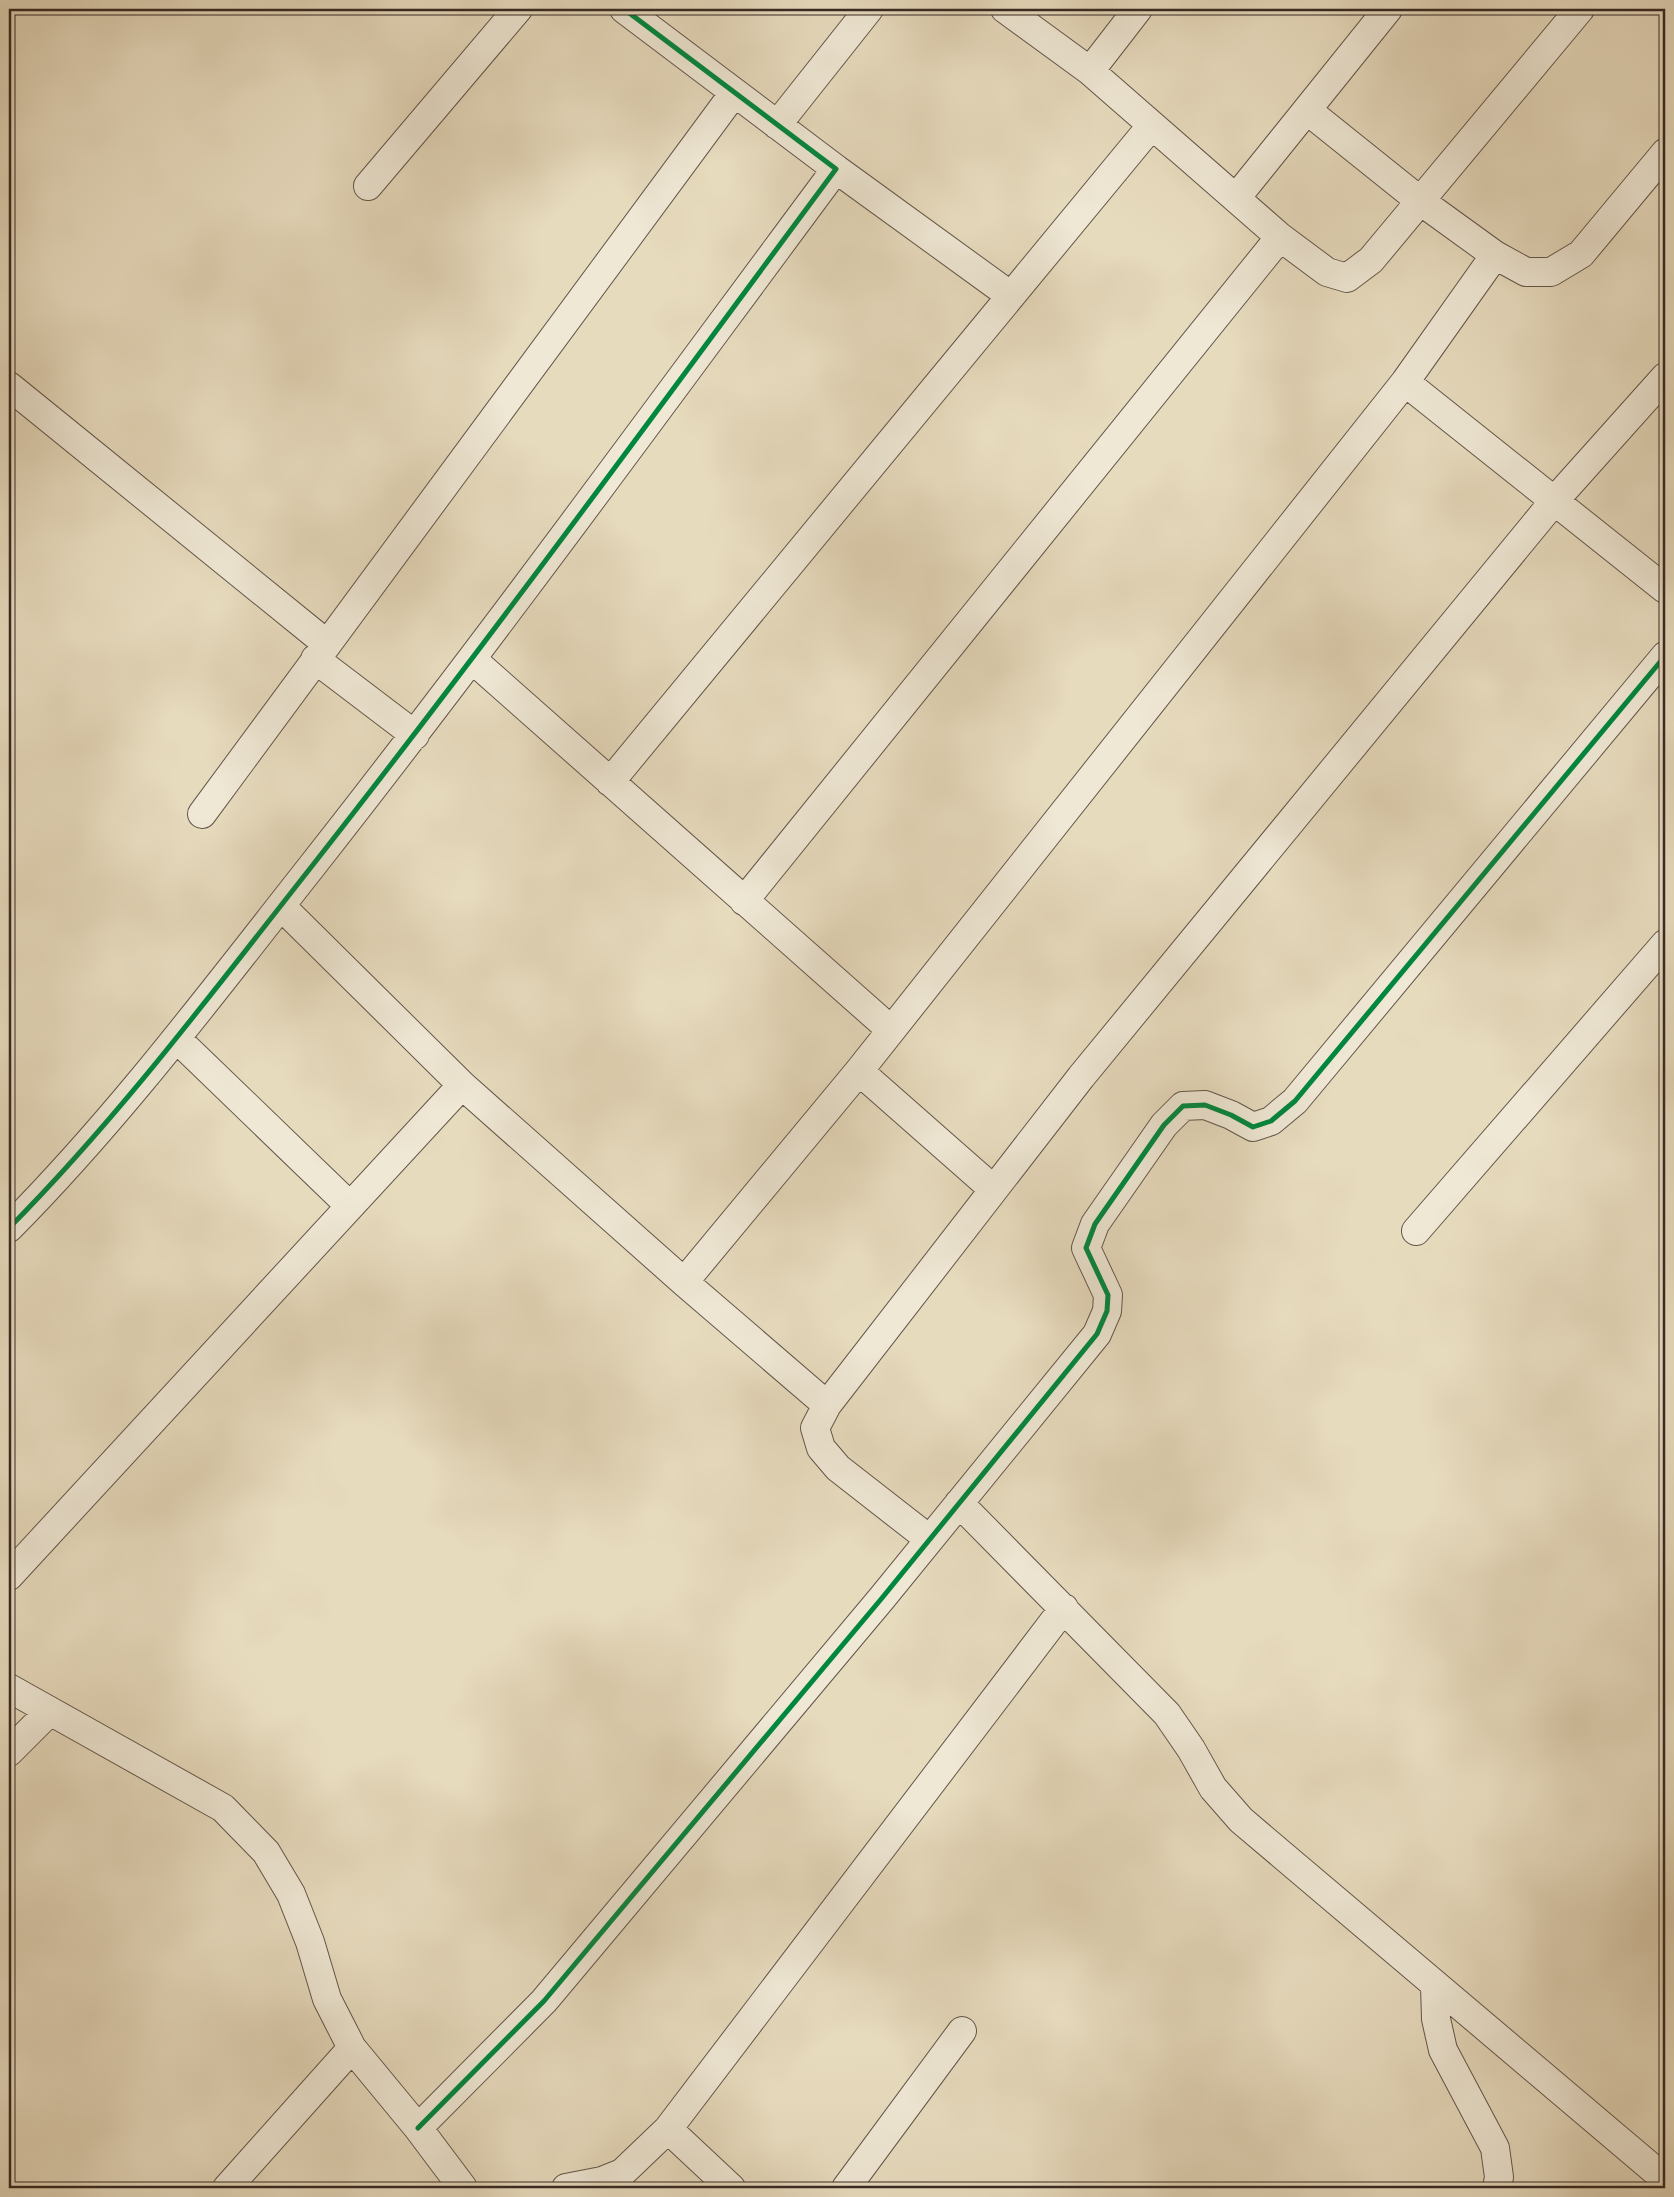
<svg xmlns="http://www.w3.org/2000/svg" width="1674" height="2197" font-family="Cardo,serif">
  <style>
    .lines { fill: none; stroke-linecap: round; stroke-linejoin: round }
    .minor-casing { stroke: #63564a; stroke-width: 30 }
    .minor { stroke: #efe8d5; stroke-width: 28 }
    .cycleway-casing { stroke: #efe8d5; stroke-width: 8 }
    .cycleway { stroke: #00873e; stroke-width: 5 }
  </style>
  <rect width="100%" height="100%" fill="#e7dbbe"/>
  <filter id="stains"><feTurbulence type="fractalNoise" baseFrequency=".004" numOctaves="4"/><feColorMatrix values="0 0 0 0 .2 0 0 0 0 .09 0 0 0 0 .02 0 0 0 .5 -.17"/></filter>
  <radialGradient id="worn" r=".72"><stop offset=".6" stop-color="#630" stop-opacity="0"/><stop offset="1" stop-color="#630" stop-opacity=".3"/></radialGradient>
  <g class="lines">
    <!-- minor casing -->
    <g class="minor-casing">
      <path id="minor" d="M1005,9L1090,71L1280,237L1327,272L1347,278L1371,260L1580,9
        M1090,71L1138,9
        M1308,111L1419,200L1495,255L1526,272H1551L1581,254L1665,153
        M777,125L869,9
        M836,169L1011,296
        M368,186L518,9
        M1236,198L1388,9
        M1405,382L1665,589
        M9,386L327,644
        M315,659L415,735
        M473,660L891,1030
        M610,782L1152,125
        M202,814L734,93
        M744,901L1280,237
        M281,906L462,1085L684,1282L827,1405
        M177,1039L350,1206
        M859,1071L993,1189
        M9,1228C120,1116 215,989 312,866C492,637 663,402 836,169L624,9
        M1416,1231L1665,944
        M684,1282L859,1071L1405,382L1495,255
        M959,1503L1167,1714L1191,1749L1213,1788L1241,1820L1665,2179
        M929,1539L838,1468L821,1448L815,1428L827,1405L1081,1077L1555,500L1665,377
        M9,1576L462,1085
        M9,1688L223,1808L266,1852L291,1894L310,1942L327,1999L352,2048L418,2128L463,2188
        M9,1752L50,1711
        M1435,1985L1436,2019L1443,2050L1495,2148L1499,2177L1497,2188
        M418,2128L544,2001L882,1598L1097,1334L1107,1311L1108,1295L1086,1248L1095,1224L1164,1125L1183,1106L1205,1105L1231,1115L1253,1127L1271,1121L1295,1101L1665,656
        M668,2129L731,2188
        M227,2188L352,2048
        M566,2188L602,2181L622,2173L668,2129L1064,1608
        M846,2188L962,2031"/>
    </g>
    <!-- minor -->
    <use href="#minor" class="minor"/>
    <!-- cycleway casing -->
    <g class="cycleway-casing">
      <path id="cycleway" d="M9,1228C120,1116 215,989 312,866C492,637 663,402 836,169L624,9
        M418,2128L544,2001L882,1598L1097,1334L1107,1311L1108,1295L1086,1248L1095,1224L1164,1125L1183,1106L1205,1105L1231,1115L1253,1127L1271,1121L1295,1101L1665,656"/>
    </g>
    <!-- cycleway -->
    <use href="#cycleway" class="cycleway"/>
  </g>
  <!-- margin -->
  <rect width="1674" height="2197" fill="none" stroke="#e7dbbe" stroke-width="30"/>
  <rect x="10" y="10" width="1654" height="2177" fill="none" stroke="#372a24" stroke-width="2.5"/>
  <rect x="15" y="15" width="1644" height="2167" fill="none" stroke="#372a24"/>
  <rect width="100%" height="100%" filter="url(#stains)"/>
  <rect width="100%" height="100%" fill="url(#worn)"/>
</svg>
